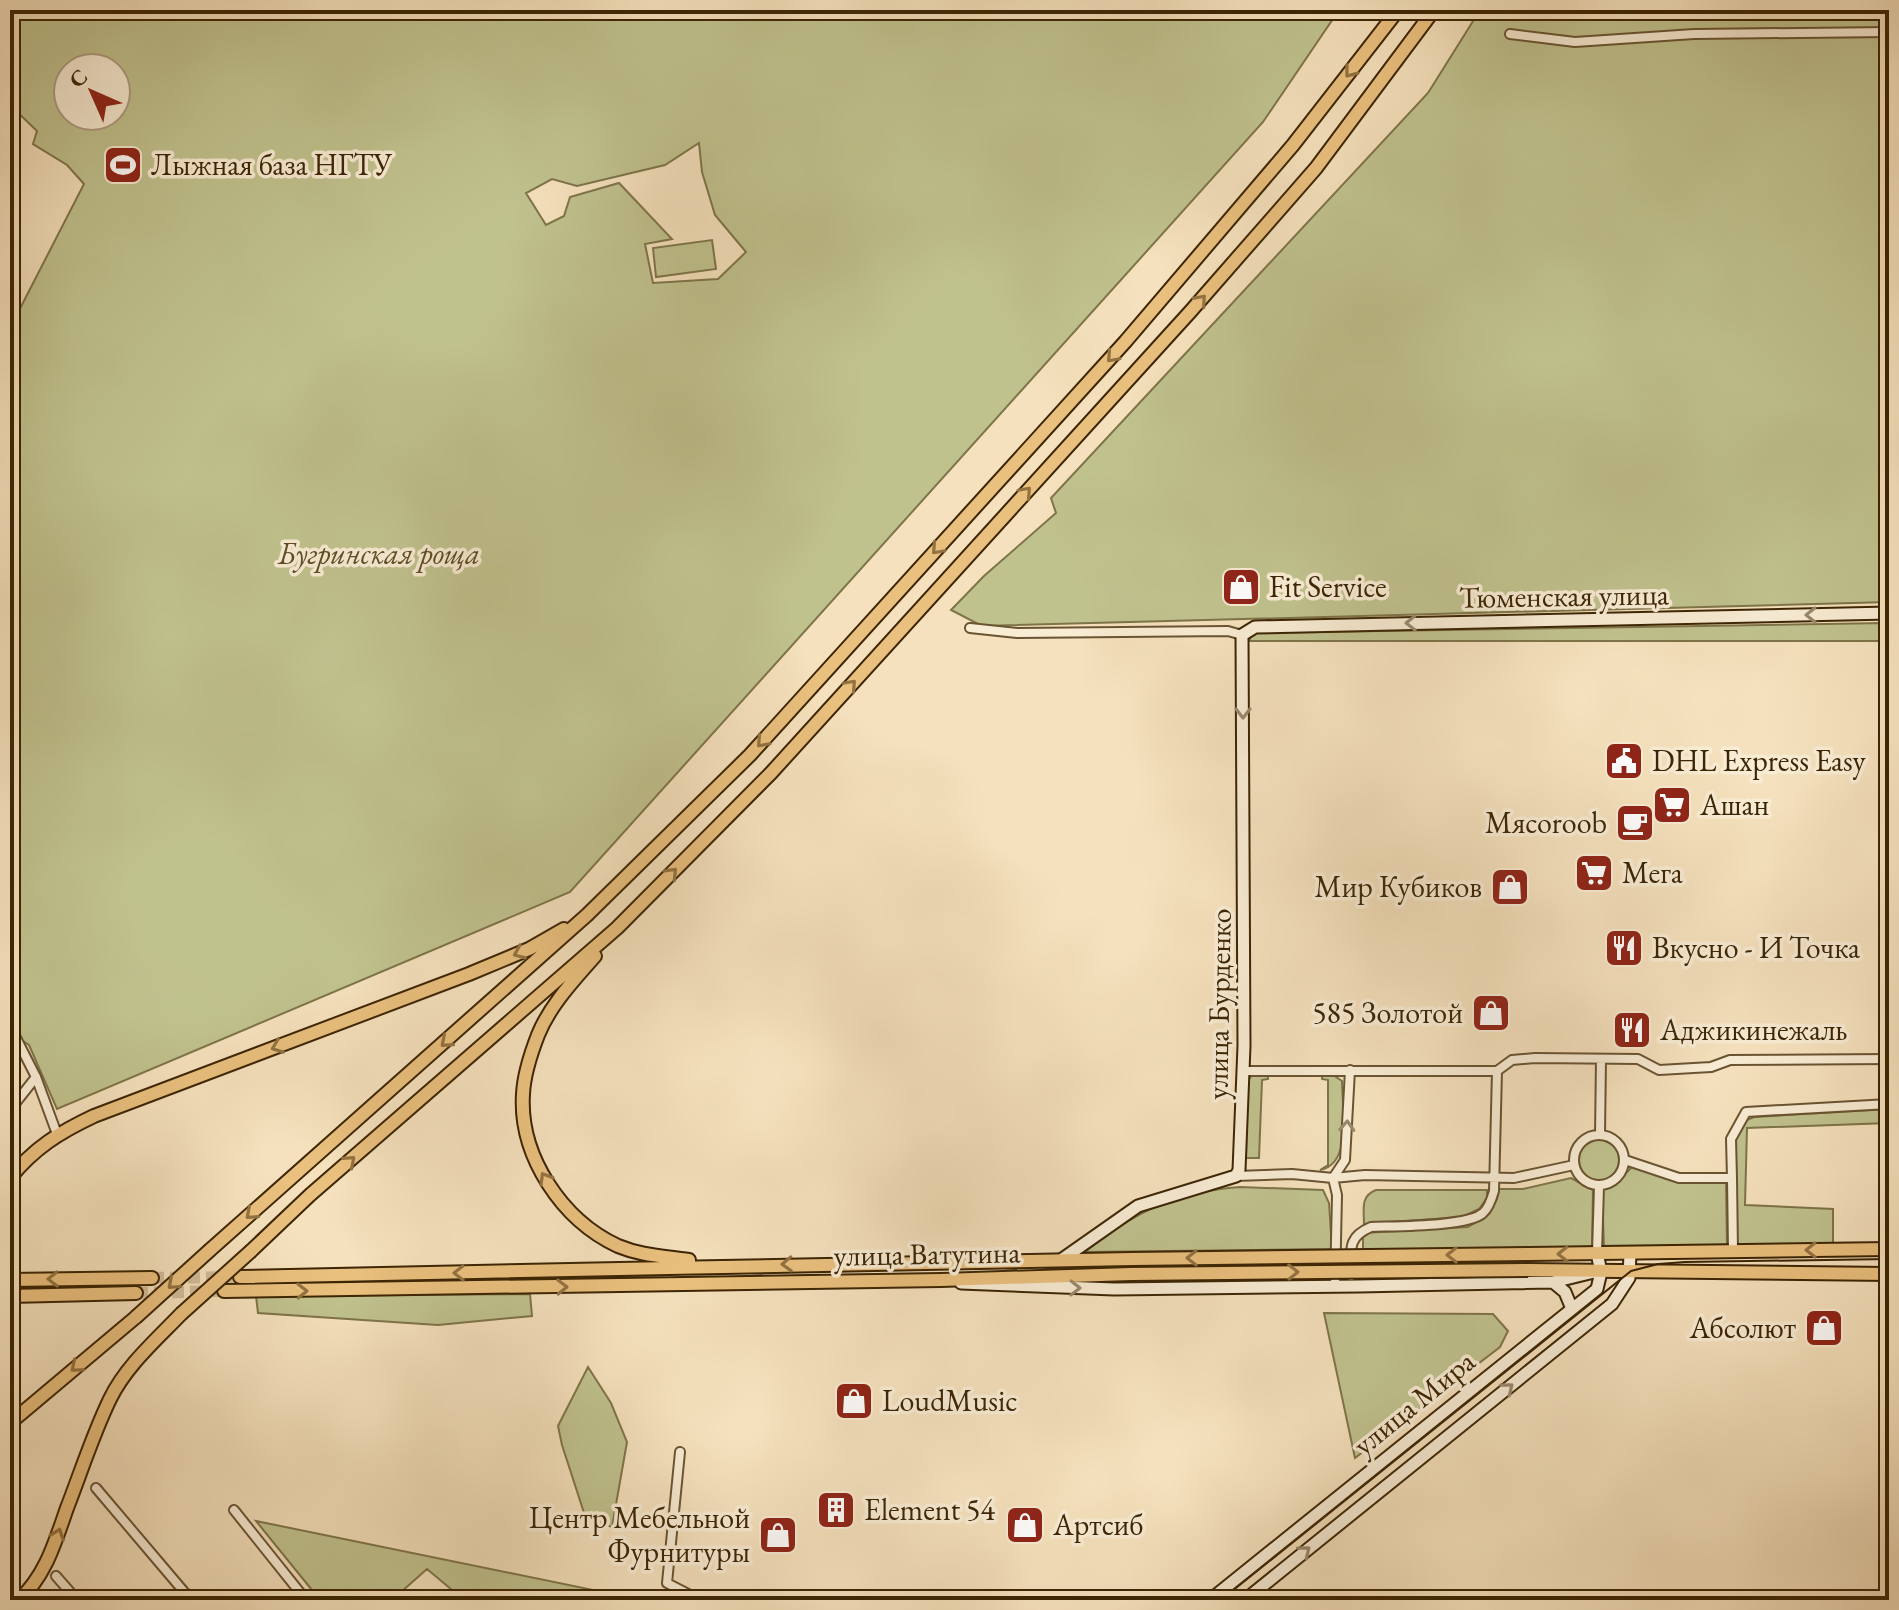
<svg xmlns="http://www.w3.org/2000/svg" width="1899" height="1610" font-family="'EB Garamond',serif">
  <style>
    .green { fill: #c0c28e; stroke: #7e7449; stroke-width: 2; fill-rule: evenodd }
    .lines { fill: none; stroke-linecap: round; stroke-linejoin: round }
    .primary-tunnel { stroke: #d0bb98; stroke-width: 12; stroke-dasharray: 12 6; stroke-linecap: butt }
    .street-casing { stroke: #6a5432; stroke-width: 12 }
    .secondary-casing { stroke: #3c2504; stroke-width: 15 }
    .primary-casing { stroke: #3c2504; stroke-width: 16 }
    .street { stroke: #f8ecd4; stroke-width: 8 }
    .secondary { stroke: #f8ecd4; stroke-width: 11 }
    .primary { stroke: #eac07e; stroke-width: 12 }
    .tram { stroke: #3c2504; stroke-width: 2 }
    .primary-bridge-casing { stroke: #3c2504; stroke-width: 16; stroke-linecap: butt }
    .primary-bridge { stroke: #eac07e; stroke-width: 12 }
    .oneway { stroke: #937241 }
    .oneway2 { stroke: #9a886c }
    .labels { text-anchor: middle; stroke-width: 7; stroke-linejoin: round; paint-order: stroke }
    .poi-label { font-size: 30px; fill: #3c2504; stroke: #f8ecd4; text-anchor: start }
    .park-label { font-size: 30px; font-style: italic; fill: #5d4c26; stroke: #f8ecd4 }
    .street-label { font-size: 30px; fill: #3c2504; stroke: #f8ecd4 }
  </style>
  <rect width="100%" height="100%" fill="#f5e1bd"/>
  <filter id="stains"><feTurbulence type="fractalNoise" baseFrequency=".0025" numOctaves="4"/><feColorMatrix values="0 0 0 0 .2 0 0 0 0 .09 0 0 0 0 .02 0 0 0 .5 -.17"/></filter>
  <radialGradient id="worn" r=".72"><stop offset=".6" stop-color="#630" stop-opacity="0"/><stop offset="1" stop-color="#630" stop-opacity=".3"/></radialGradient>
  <!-- green -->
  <path class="green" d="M10,10H1339L1263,122L570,892L57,1109L29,1045L10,1033V328L84,184L67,165L33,144L37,131L10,105ZM68,68H116V116H68ZM699,143L702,172L715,215L746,252L718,279L653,283L645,244L672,239L619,183L570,197L564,216L546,225L526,193L552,179L577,186L665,165Z
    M1480,10H1889V602L982,626L951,610L984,576L1056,513L1051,498L1428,93Z
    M712,240L716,269L656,277L653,248Z
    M1885,623L1889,625L1888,641H1250V636L1252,633Z
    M1252,1075H1268V1079L1262,1080L1259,1158H1246L1247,1082Z
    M1322,1075H1333L1342,1081C1342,1107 1353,1164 1320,1170L1328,1165V1080L1322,1079Z
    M1889,1109V1123L1747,1128L1745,1205L1833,1209V1246L1737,1247L1735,1140L1747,1120L1754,1117Z
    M1579 1160a20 20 0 1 1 40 0a20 20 0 1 1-40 0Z
    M1633,1166L1680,1182L1726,1180L1727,1246L1604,1248L1602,1189L1621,1178Z
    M1571,1178L1593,1190L1592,1248L1363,1251V1233L1468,1227L1486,1216L1497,1199L1498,1189H1523Z
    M1240,1187L1323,1190L1329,1203L1332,1249L1085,1252C1134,1212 1175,1192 1240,1187Z
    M1376,1190H1487V1198L1479,1209L1462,1217L1364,1224C1364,1210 1360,1196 1376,1190Z
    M530,1294L532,1316L438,1325L258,1313L256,1296Z
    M1324,1313L1493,1314L1508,1331L1500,1347L1355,1458Z
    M588,1367L611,1403L627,1442L612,1527L585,1516L562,1445L558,1426Z
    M256,1521L608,1593L610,1600H464L427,1569L392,1600H320Z"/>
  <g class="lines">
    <!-- primary-tunnel -->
    <path class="primary-tunnel" d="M152,1278L240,1277
      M136,1293L224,1291"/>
    <!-- street casing -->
    <g class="street-casing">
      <path id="street" d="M1510,34L1575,42L1694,34L1889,32
        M970,628L1017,633L1228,631L1242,635
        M10,1026L36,1077L57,1134
        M1244,1071H1497L1512,1060L1535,1058L1638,1059L1659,1070L1711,1067L1730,1060L1889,1059
        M10,1110L36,1077
        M1574 1160a25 25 0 1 1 50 0a25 25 0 1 1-50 0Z
        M1600,1135L1601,1059
        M1625,1160L1679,1178H1732L1731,1139L1746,1112L1889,1104
        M1236,1176L1292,1174L1333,1178L1365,1175L1514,1178L1574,1165
        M1732,1178L1733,1251
        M1597,1253L1599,1186
        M1351,1276C1352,1252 1345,1238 1371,1227C1393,1226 1468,1227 1483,1213C1489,1208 1492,1198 1494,1191L1497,1071
        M1335,1286L1337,1195L1333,1178L1345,1160L1350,1070
        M680,1452L667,1583L700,1600
        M96,1488L191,1600
        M234,1510L306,1600
        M56,1576L77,1600"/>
    </g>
    <!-- secondary casing -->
    <g class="secondary-casing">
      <path id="secondary" d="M1061,1260L1138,1206L1236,1176L1239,1170L1244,1046L1242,635L1255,627L1889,613
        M1553,1282L1565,1292L1572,1309
        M961,1283L1114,1289L1359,1286L1553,1282L1594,1272
        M1210,1600L1597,1289L1601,1272L1597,1253
        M1245,1600L1612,1304L1629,1278L1630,1253"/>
    </g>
    <!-- primary casing -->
    <g class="primary-casing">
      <path id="primary" d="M595,956C574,980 550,1005 538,1035C531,1053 524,1074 523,1094C519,1156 562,1220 618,1246C642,1256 664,1256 689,1260
        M10,1178C34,1148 60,1132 94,1116L469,974L529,949L564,929
        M210,1250L587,915L750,755L1125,342L1293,145L1398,10
        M251,1251L310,1195L617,928L771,773L1190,312L1316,168L1434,10
        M1530,1254L1889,1249
        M1528,1270L1889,1274
        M240,1277C537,1272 835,1263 1132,1259
        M10,1280L152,1278
        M224,1291L941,1280L1131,1274
        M10,1296L136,1293
        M10,1423L136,1317
        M19,1600C46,1575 55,1542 67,1508C81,1472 93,1434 110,1399C126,1366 156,1340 181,1314"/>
    </g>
    <!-- street -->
    <use href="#street" class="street"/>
    <!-- secondary -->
    <use href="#secondary" class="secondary"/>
    <!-- primary -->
    <use href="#primary" class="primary"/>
    <!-- tram -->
    <path class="tram" d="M1221,1600L1631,1271L1658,1264L1685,1262L1889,1259"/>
    <!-- primary-bridge casing -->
    <g class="primary-bridge-casing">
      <path id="primary-bridge" d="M1132,1259L1530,1254
        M1131,1274L1528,1270
        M181,1314L251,1251
        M136,1317L210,1250"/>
    </g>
    <!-- primary-bridge -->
    <use href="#primary-bridge" class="primary-bridge"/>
  </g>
  <!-- one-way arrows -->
  <defs><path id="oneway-chevron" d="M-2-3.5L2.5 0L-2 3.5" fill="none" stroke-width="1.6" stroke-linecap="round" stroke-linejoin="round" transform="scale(2)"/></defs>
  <g class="oneway">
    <use href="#oneway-chevron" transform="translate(1350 72) rotate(128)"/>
    <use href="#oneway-chevron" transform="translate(1201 300) rotate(-49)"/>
    <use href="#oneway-chevron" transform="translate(1112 357) rotate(132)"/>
    <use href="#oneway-chevron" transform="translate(1026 492) rotate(-48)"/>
    <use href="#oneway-chevron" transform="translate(937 549) rotate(132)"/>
    <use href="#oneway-chevron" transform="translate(851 685) rotate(-48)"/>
    <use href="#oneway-chevron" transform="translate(762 742) rotate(132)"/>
    <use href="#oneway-chevron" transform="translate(672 873) rotate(-46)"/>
    <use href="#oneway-chevron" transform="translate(519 953) rotate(157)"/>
    <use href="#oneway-chevron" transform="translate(446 1042) rotate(139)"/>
    <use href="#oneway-chevron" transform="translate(277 1047) rotate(159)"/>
    <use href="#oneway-chevron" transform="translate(350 1161) rotate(-41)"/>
    <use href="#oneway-chevron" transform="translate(545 1178) rotate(-121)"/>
    <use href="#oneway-chevron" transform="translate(251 1214) rotate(139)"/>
    <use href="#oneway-chevron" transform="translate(1811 1250) rotate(179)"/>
    <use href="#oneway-chevron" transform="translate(1563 1254) rotate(179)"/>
    <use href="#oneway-chevron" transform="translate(1452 1255) rotate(179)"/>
    <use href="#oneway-chevron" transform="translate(1192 1258) rotate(179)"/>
    <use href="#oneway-chevron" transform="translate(787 1264) rotate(178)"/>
    <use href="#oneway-chevron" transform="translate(1293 1272) rotate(-1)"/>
    <use href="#oneway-chevron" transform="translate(459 1273) rotate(179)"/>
    <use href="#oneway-chevron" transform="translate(53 1279) rotate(179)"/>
    <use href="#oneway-chevron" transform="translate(173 1284) rotate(138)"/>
    <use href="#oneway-chevron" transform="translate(562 1287) rotate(-1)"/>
    <use href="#oneway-chevron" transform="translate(302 1291) rotate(-1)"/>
    <use href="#oneway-chevron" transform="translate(76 1367) rotate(140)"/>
    <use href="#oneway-chevron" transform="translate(58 1534) rotate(-70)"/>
  </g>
  <g class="oneway2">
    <use href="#oneway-chevron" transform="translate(1811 615) rotate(179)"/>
    <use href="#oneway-chevron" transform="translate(1411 623) rotate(179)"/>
    <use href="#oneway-chevron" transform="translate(1243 713) rotate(90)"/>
    <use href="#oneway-chevron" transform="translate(1347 1126) rotate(-87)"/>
    <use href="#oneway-chevron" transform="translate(1075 1288) rotate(1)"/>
    <use href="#oneway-chevron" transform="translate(1508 1388) rotate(-39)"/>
    <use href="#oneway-chevron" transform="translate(1305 1551) rotate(-39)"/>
  </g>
  <!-- icons -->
  <defs>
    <g id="stadium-square" transform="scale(2)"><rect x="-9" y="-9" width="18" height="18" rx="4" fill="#8f2418" stroke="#f8ecd4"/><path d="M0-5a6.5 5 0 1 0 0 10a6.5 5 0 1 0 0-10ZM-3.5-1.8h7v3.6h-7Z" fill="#fff"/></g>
    <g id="shop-square" transform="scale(2)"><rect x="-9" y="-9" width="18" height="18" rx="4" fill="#8f2418" stroke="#f8ecd4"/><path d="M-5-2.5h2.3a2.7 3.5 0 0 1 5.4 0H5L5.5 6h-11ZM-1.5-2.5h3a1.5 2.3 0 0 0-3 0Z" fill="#fff"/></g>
    <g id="civic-square" transform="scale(2)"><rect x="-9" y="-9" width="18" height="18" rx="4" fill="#8f2418" stroke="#f8ecd4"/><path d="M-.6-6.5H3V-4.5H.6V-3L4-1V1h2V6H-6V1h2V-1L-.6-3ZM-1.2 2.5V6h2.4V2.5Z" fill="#fff"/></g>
    <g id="supermarket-square" transform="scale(2)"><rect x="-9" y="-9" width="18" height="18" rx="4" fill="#8f2418" stroke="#f8ecd4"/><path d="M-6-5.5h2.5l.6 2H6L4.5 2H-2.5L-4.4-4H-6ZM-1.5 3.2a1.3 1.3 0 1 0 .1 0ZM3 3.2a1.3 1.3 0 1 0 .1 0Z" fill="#fff"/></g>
    <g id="cafe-square" transform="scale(2)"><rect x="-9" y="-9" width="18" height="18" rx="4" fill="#8f2418" stroke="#f8ecd4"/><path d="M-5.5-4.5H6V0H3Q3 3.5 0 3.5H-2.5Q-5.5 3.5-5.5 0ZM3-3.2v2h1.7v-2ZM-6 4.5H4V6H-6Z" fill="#fff"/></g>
    <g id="restaurant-square" transform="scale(2)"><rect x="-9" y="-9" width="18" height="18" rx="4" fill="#8f2418" stroke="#f8ecd4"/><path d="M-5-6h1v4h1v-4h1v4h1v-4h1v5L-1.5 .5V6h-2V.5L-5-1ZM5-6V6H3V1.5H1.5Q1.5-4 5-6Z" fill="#fff"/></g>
    <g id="building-square" transform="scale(2)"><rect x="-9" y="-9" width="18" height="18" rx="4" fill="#8f2418" stroke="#f8ecd4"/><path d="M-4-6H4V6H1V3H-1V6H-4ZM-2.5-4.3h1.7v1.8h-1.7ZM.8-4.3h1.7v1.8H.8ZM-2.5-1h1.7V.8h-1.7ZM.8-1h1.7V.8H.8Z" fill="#fff"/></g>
  </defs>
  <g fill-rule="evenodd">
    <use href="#stadium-square" x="123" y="165"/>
    <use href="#shop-square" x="1241" y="587"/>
    <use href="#civic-square" x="1624" y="761"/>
    <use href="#supermarket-square" x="1672" y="805"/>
    <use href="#cafe-square" x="1635" y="823"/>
    <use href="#supermarket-square" x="1594" y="873"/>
    <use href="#shop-square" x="1510" y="887"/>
    <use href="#restaurant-square" x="1624" y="948"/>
    <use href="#shop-square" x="1491" y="1013"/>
    <use href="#restaurant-square" x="1632" y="1030"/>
    <use href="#shop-square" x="1824" y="1328"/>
    <use href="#shop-square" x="854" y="1401"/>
    <use href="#building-square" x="836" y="1510"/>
    <use href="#shop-square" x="1025" y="1525"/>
    <use href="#shop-square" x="778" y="1535"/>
  </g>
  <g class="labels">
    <!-- poi labels -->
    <g class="poi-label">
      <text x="151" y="175">Лыжная база НГТУ</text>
      <text x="1269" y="597">Fit Service</text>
      <text x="1652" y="771">DHL Express Easy</text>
      <text x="1700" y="815">Ашан</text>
      <text x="1607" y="833" text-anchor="end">Мясоroob</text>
      <text x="1622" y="883">Мега</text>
      <text x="1482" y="897" text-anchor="end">Мир Кубиков</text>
      <text x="1652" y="958">Вкусно - И Точка</text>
      <text x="1463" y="1023" text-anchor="end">585 Золотой</text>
      <text x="1660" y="1040">Аджикинежаль</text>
      <text x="1796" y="1338" text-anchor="end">Абсолют</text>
      <text x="882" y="1411">LoudMusic</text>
      <text x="864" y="1520">Element 54</text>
      <text x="750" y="1528" text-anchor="end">Центр Мебельной<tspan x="750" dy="34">Фурнитуры</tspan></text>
      <text x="1053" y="1535">Артсиб</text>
    </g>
    <!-- park labels -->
    <g class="park-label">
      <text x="379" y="564">Бугринская роща</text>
    </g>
    <!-- street labels -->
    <g class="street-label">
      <text transform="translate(1564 596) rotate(-1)" y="10">Тюменская улица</text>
      <text transform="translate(1219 1004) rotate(-89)" y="10">улица Бурденко</text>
      <text transform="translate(927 1254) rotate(-1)" y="10">улица Ватутина</text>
      <text transform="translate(1414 1403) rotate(-39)" y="10">улица Мира</text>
    </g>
  </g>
  <!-- margin -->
  <rect width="1899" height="1610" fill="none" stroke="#f5e1bd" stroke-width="40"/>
  <rect x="12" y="12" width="1875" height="1586" fill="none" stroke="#3c2504" stroke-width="4"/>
  <rect x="20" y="20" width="1859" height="1570" fill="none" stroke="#3c2504" stroke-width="2"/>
  <!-- north arrow -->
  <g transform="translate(92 92) rotate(315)"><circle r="38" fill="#f8ecd4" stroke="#ad9c81" stroke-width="2"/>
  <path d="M0-6L14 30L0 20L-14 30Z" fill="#8f2418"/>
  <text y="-12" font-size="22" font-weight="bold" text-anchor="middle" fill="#3c2504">С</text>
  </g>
  <rect width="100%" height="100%" filter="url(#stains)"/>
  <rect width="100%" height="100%" fill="url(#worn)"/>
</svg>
